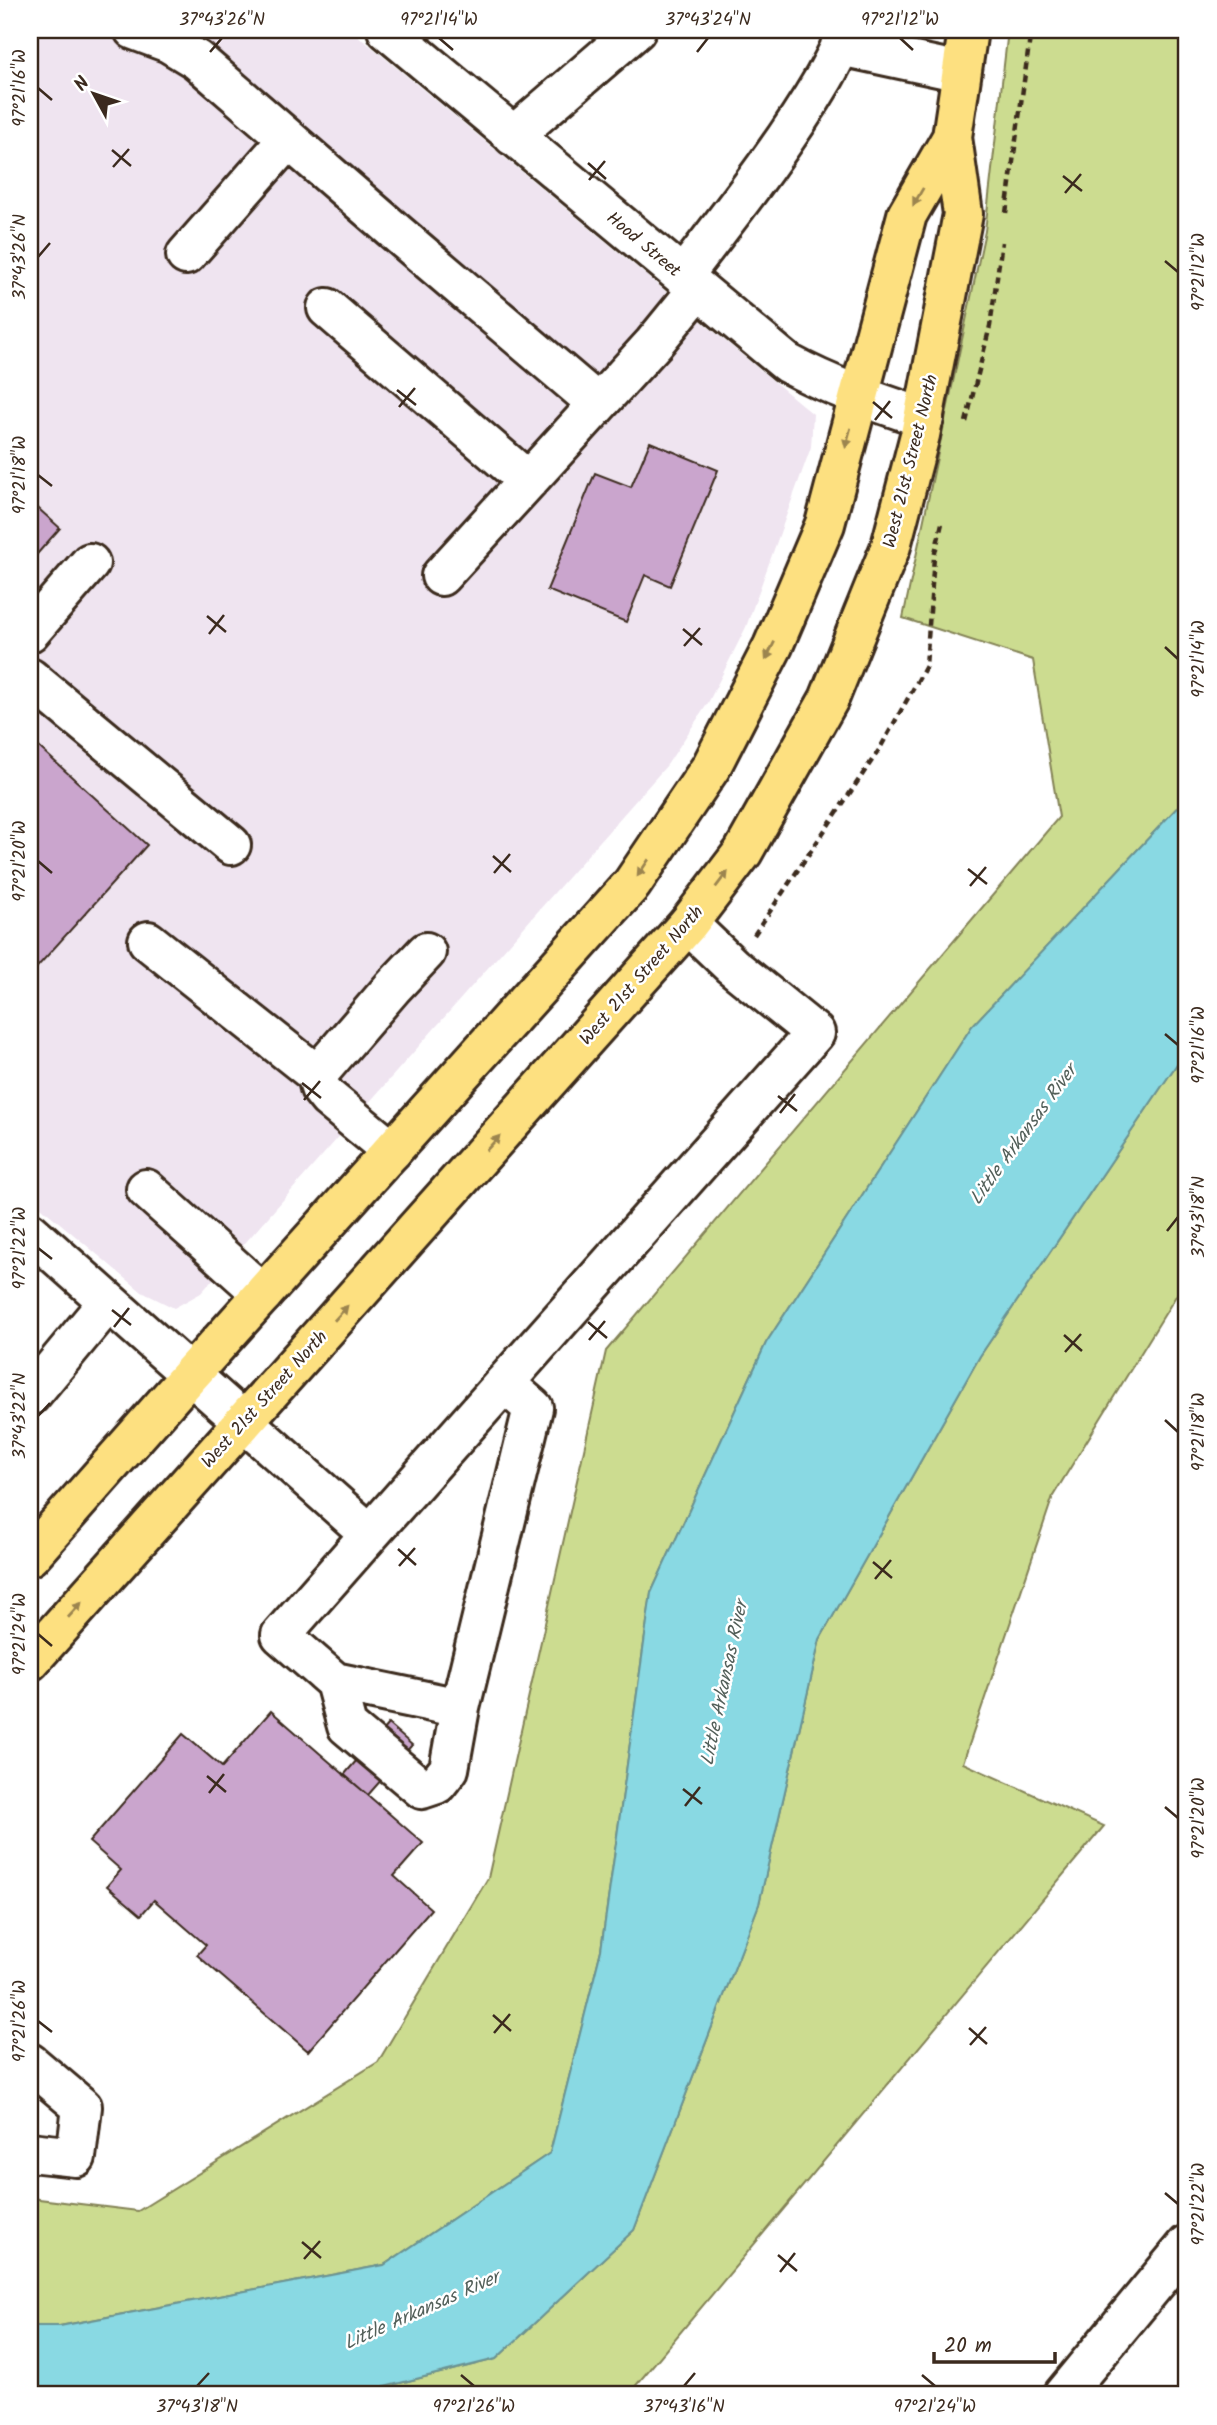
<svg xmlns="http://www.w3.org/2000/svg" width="1217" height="2425" font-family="Kalam,sans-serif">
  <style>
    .built { fill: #efe4f0 }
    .green { fill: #ccdc90; stroke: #848357; stroke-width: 2 }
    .water { fill: #89d9e3; stroke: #6a9394; stroke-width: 2 }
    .building { fill: #caa5cd; stroke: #3b2a1e; stroke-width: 2 }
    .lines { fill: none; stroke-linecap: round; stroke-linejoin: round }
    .minor-casing { stroke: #3b2a1e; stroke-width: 44 }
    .major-casing { stroke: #3b2a1e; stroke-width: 44 }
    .path { stroke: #3b2a1e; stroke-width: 4.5; stroke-dasharray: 7 5; stroke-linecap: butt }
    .minor { stroke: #fff; stroke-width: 38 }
    .major { stroke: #fde080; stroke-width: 38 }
    .oneway { fill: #9c854f }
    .ticks { fill: none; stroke: #3b2a1e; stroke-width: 2.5 }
    .labels { text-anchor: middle; stroke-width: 5; stroke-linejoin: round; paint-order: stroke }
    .street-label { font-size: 18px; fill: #3b2a1e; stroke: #fff }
    .water-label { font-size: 19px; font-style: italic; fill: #525f59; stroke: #fff }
    .neatline { fill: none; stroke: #3b2a1e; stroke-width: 2.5 }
    .ticks-label { font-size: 18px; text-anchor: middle; fill: #3b2a1e }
  </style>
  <rect width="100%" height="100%" fill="#fff"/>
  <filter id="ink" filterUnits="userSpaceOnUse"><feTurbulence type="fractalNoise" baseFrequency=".0143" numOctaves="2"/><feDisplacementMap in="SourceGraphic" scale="14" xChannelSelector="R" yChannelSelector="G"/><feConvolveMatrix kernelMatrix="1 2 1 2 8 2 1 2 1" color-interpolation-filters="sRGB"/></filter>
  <g filter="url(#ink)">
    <!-- built -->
    <path class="built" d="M30,30H351L813,414L811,447L746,627L708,703L667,765L201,1293L174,1308L142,1292L30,1198Z"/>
    <!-- green -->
    <path class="green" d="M1008,30H1187V797L972,1026L766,1343L651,1593L601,1950L550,2153L384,2265L59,2326H30V2198L138,2211L378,2062L488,1878L606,1351L1059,817L1033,660L903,618L985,231Z
      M1187,1049V1278L1053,1496L963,1763L1104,1826L628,2395H352L496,2359L634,2230L759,1904L820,1639L980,1356Z"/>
    <!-- water -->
    <path class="water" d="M1187,797V1049L980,1356L820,1639L759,1904L634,2230L496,2359L352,2395H30V2326H60L384,2265L550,2153L601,1950L651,1593L766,1343L972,1026Z"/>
    <!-- building -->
    <path class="building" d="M650,442L718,470L670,586L645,575L626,622L547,590L595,473L631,487Z
      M30,501L60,528L30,562Z
      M30,739L147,845L30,975Z
      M271,1711L423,1843L394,1876L431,1909L308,2051L197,1955L206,1945L154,1900L141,1915L107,1886L121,1870L89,1842L183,1734L222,1767Z
      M388,1724L412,1745L368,1795L344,1775Z"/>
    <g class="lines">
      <!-- minor casing -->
      <g class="minor-casing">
        <path id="minor" d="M134,30L169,43L197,60L398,234L598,404
          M387,30L787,363C831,387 876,402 924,418
          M840,46L961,72
          M513,136L636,30
          M186,255L288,139
          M683,276C732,212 783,148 824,78C833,62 841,46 849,30
          M327,308L528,481
          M441,576L654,343L698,289
          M30,632L90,563
          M30,678L231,845
          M148,941L317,1075
          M392,1151L328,1098L320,1088L317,1075L392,988L426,952
          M146,1189L263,1294
          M30,1232L370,1534L815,1033L732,966L688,924
          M30,1396L108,1302
          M370,1534L281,1635L335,1682L460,1708
          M335,1682L347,1726L422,1789L437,1784L449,1769L460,1708L533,1408L504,1383
          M30,2063L82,2107L76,2157L30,2152
          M1063,2395L1187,2245"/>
      </g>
      <!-- major casing -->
      <g class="major-casing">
        <path id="major" d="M30,1556L190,1375L632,884L711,767L773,646L825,524L907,215L952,137
          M30,1661L688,924L743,852L829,699L891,546L920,435L963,214L952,137L968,30"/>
      </g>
      <!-- path -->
      <path class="path" d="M1006,213L1031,30
        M966,422L990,326L1002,242
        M754,935L879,750L926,666L934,557L943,519"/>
      <!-- minor -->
      <use href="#minor" class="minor"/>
      <!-- major -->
      <use href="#major" class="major"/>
    </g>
    <!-- one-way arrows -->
    <defs><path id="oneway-solid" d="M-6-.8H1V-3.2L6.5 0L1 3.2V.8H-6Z" transform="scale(1.75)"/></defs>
    <g class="oneway">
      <use href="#oneway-solid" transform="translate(918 197) rotate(120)"/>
      <use href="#oneway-solid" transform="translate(848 438) rotate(105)"/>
      <use href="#oneway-solid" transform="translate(770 651) rotate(116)"/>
      <use href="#oneway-solid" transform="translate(643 868) rotate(124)"/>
      <use href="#oneway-solid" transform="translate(722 879) rotate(-53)"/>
      <use href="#oneway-solid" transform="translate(493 1143) rotate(-48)"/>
      <use href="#oneway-solid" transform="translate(341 1313) rotate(-48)"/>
      <use href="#oneway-solid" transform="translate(75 1610) rotate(-48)"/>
    </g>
  </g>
  <!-- ticks -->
  <path class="ticks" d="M439,38L453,50M900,38L913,50M210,52L222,38M697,52L708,38M38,88L52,100M112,150L131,166M588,163L606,179M113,167L129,149M1063,176L1082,191M589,180L605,161M1065,193L1081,174M38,257L50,243M1165,261L1178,272M397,390L416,405M873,402L892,418M399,407L415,388M875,420L890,401M38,475L52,486M207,616L226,632M683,629L702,645M209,634L224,615M684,646L700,628M1165,647L1178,659M493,856L511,872M38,861L52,873M968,869L987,884M494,873L510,854M970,886L986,867M1165,1034L1178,1045M302,1083L321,1098M778,1096L797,1111M304,1100L320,1081M780,1113L795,1094M1167,1231L1178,1217M38,1248L52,1259M112,1310L131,1325M588,1322L607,1338M114,1327L129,1308M1064,1335L1082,1351M589,1340L605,1321M1065,1352L1081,1334M38,1416L50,1403M1165,1420L1178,1432M398,1549L416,1565M873,1562L892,1578M399,1566L415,1548M875,1579L891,1560M38,1634L52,1646M207,1776L226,1792M683,1789L702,1804M209,1793L224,1774M685,1806L700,1787M1165,1807L1178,1818M493,2015L511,2031M38,2021L52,2032M969,2028L987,2044M494,2033L510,2014M970,2045L986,2027M1165,2193L1178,2204M302,2242L321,2258M778,2255L797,2271M304,2259L320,2241M780,2272L795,2253M461,2375L474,2386M922,2375L935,2386M197,2386L209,2373M684,2386L695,2373"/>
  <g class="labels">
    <!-- street labels -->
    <g class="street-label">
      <text transform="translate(644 244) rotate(40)" y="6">Hood Street</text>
      <text transform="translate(910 461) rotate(-76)" y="6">West 21st Street North</text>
      <text transform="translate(641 975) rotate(-49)" y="6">West 21st Street North</text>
      <text transform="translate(264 1399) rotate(-48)" y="6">West 21st Street North</text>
    </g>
    <!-- water labels -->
    <g class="water-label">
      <text transform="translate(1022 1134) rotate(-54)" y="7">Little Arkansas River</text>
      <text transform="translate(723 1683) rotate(-78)" y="7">Little Arkansas River</text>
      <text transform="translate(421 2309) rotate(-24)" y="7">Little Arkansas River</text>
    </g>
  </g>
  <!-- margin -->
  <rect width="1217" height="2425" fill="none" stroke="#fff" stroke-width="77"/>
  <!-- north arrow -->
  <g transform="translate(94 94) rotate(310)" stroke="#ffffff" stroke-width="5" paint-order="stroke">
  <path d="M0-5L12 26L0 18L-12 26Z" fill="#3b2a1e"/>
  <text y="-10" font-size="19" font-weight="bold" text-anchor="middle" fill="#3b2a1e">N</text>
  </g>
  <!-- scale -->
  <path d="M934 2352v10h121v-10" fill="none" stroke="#3b2a1e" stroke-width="3.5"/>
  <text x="944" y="2352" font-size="21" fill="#3b2a1e" stroke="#ffffff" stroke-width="5" paint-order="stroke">20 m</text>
  <rect x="38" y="38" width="1140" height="2348" class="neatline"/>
  <g class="ticks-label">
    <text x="222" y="25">37°43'26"N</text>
    <text x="439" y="25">97°21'14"W</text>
    <text x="708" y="25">37°43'24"N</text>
    <text x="900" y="25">97°21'12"W</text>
    <text transform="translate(19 88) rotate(-90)" y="6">97°21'16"W</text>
    <text transform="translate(19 257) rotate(-90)" y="6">37°43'26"N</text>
    <text transform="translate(1198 272) rotate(-90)" y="6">97°21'12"W</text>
    <text transform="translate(19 475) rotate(-90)" y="6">97°21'18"W</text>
    <text transform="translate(1198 659) rotate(-90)" y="6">97°21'14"W</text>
    <text transform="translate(19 861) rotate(-90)" y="6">97°21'20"W</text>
    <text transform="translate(1198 1045) rotate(-90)" y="6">97°21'16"W</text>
    <text transform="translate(1198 1217) rotate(-90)" y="6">37°43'18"N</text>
    <text transform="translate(19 1248) rotate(-90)" y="6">97°21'22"W</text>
    <text transform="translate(19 1416) rotate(-90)" y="6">37°43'22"N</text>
    <text transform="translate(1198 1432) rotate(-90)" y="6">97°21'18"W</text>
    <text transform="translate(19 1634) rotate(-90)" y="6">97°21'24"W</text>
    <text transform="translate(1198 1818) rotate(-90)" y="6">97°21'20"W</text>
    <text transform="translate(19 2021) rotate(-90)" y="6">97°21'26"W</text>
    <text transform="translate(1198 2204) rotate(-90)" y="6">97°21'22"W</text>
    <text x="197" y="2412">37°43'18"N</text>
    <text x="474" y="2412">97°21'26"W</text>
    <text x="684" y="2412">37°43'16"N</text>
    <text x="935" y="2412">97°21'24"W</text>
  </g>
</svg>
